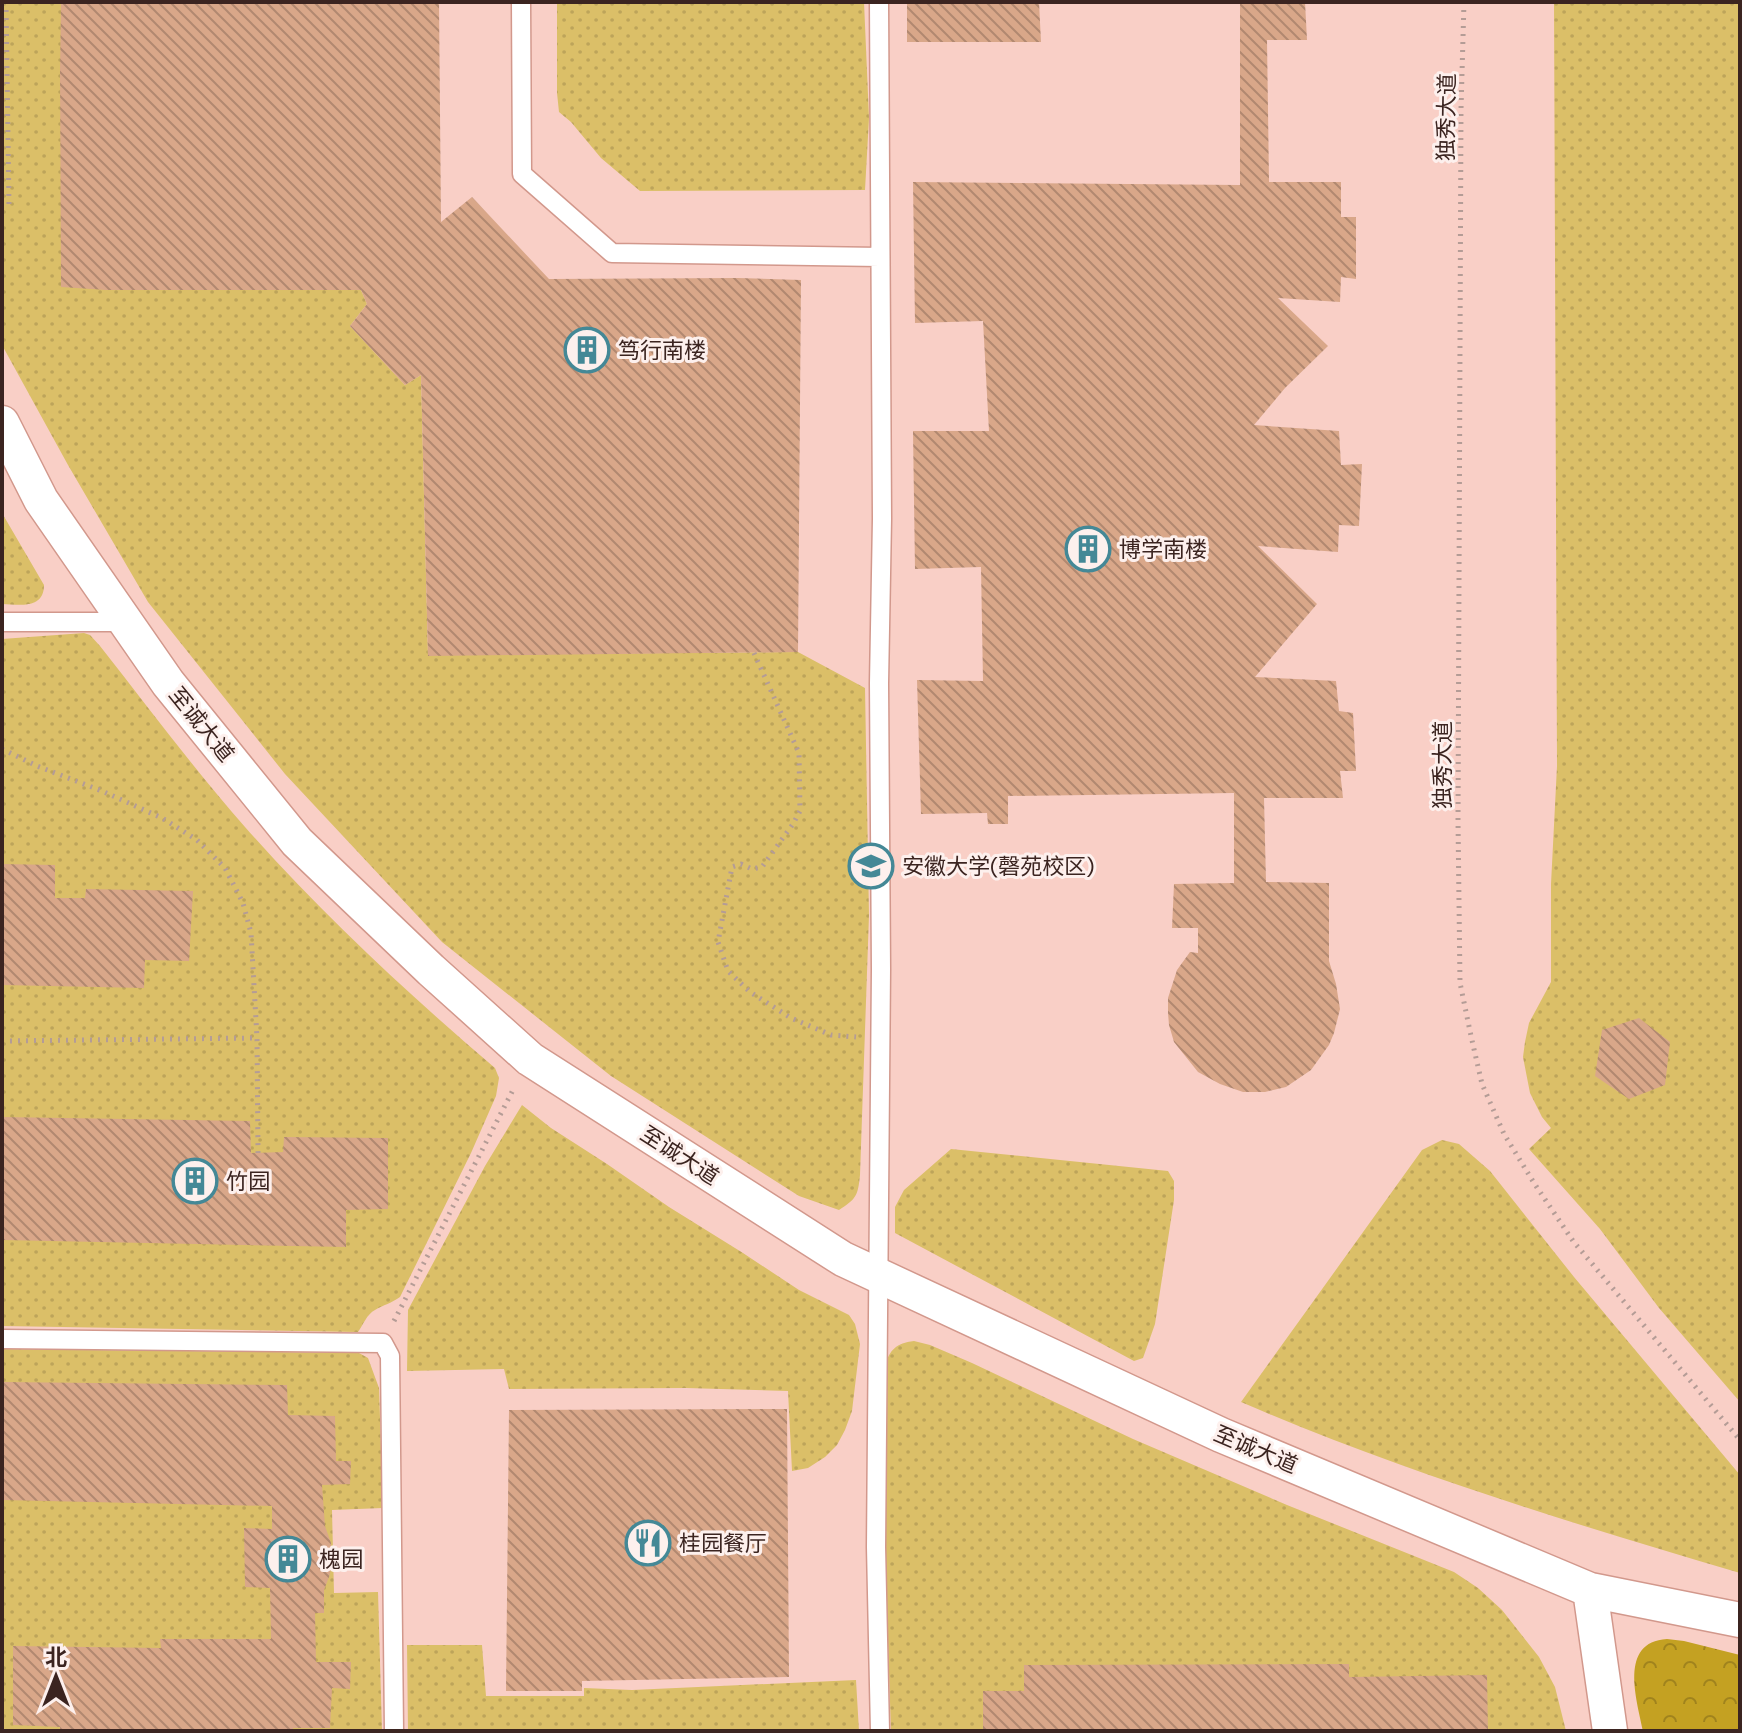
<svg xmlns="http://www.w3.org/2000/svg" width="1742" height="1733" font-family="'DM Sans','Noto Sans SC',sans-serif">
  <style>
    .built { fill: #f9cfc6 }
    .green { fill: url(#green-dots) }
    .forest { fill: url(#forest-crowns) }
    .building { fill: url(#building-back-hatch) }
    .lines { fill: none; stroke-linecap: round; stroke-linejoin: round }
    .lane-casing { stroke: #d2988c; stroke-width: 21 }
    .street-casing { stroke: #d2988c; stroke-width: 37 }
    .path { stroke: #b49c96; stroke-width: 5; stroke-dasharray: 2 6; stroke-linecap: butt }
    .lane { stroke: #fff; stroke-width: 18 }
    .street { stroke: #fff; stroke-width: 34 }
    .labels { text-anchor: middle; stroke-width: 6; stroke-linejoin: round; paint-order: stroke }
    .street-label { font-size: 22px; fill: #3b2420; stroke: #fdf0ed }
    .poi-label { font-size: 22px; fill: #3b2420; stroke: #fdf0ed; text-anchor: start }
  </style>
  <defs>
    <pattern id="green-dots" width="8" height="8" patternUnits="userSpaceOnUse" patternTransform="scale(2)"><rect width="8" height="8" fill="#dbbf68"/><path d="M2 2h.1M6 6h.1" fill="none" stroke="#bda45a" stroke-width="1.8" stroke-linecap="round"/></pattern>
    <pattern id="forest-crowns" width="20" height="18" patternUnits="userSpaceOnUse" patternTransform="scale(2)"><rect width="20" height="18" fill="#c4a122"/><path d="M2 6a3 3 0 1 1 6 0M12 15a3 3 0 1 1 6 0" fill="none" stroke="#a0831d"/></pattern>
    <pattern id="building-back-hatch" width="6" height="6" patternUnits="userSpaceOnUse" patternTransform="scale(2)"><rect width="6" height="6" fill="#d9a789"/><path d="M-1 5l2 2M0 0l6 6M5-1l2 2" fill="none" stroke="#b18870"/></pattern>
  </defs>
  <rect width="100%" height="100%" fill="#f9e0da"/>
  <!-- built -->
  <path class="built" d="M2,2H1740V1731H2Z"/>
  <!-- green -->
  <path class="green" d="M2,2H63L361,290L367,304L350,326L405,385L421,375L428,655L798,652L865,688L869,915L860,1175C858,1196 856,1199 839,1210L799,1196L611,1076L442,942L285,774L148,602L68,465L2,345Z
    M557,2H864L869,118L865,190L640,191L601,158L571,122L559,112L557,93Z
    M1554,2H1740V1402L1659,1308L1600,1229L1529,1149L1551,1128L1542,1117L1530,1093L1523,1057L1525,1042L1529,1023L1551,982V884L1557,766Z
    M2,513L44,585C44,609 20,605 2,604Z
    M84,633L90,635L100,646C148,707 194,769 245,827C321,913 407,993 495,1068L499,1078L496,1096L471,1153L400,1297C392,1303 383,1305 375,1310C367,1314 363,1325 358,1332L2,1326V639Z
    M522,1105L551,1128L607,1164L669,1207L743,1253L799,1290L849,1315L855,1324L860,1344L852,1411L845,1430L837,1445L825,1457L808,1468L792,1471L788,1391L686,1388L509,1389L504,1369L407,1371L408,1310L485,1166Z
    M1442,1140L1459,1144L1490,1171L1574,1277L1740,1475V1573C1571,1523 1403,1472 1241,1402L1422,1150Z
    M951,1149L1168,1171L1174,1181V1200L1155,1324L1143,1358L1134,1361L895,1233V1207L904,1190Z
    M914,1341L930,1345L972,1363L1133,1439L1287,1505L1454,1572L1478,1588L1502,1610L1539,1657L1555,1687L1566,1731H891L886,1585L885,1365C890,1350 896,1343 914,1341Z
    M2,1349L359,1353L368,1358L379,1388L383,1508L332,1510L334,1593L378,1592L382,1731H2Z
    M407,1645H482L486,1696H584V1688L632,1690L856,1680L859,1731H408Z"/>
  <!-- forest -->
  <path class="forest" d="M1667,1639L1684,1641L1740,1655V1731H1643C1637,1700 1618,1642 1667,1639Z"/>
  <!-- building -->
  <path class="building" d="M61,2H439L441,222L472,197L549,279L738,278L801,280L798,652L428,656L421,375L405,385L350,326L367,304L361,290H106L61,287L60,71Z
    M907,2H1039L1041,42H907Z
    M1240,2H1305L1307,40H1267L1269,182H1341V217H1356V279L1341,277L1340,302L1278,298L1328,346L1285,388L1254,425L1339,431L1341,465L1362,464L1359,526L1339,525L1338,552L1258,546L1317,604L1255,677L1336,681L1339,711L1353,713L1356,771H1340L1343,798H1264L1266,882L1329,883V961L1336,984L1340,1009L1334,1033L1329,1045L1311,1070L1286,1087L1265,1092H1243L1220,1084L1198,1072L1174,1042L1169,1025L1168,1013V998L1177,970L1190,952L1198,953V928H1172L1174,884L1234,883V793L1008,796V824H988L987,813L921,814L917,680L983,681L981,567L915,569L913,431H989L983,321L915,323L913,182L1240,185Z
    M2,864L55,865V898H85L86,889L193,891L189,961L145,960L144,988L2,985Z
    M1639,1018L1670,1042L1665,1085L1629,1099L1595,1076L1602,1030Z
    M2,1117L250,1121L251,1153L283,1152L284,1137L388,1138V1209L346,1210V1247L2,1240Z
    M2,1382L287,1385L288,1415L335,1416L336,1461H351L350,1484L322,1485L325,1526L331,1543L332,1565L329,1577L324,1590V1613H315L316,1662H351L350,1689L332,1688L330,1728H293V1731H60V1727L13,1725V1646L161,1648L160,1639H271L270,1588L245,1587L244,1528L272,1529V1506L2,1500Z
    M787,1409L789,1677L582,1681V1691H506L509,1410Z
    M1349,1664V1677L1487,1675L1488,1731H983V1691H1024V1665Z"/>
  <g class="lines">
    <!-- lane casing -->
    <g class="lane-casing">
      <path id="lane" d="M521,2L522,174L612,253L880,257
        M879,2L882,519L879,683L881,969L876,1547L880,1731
        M2,622H126
        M2,1339L383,1343L390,1356L394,1731"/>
    </g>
    <!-- street casing -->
    <g class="street-casing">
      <path id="street" d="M2,423L41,500L168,683L297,842L431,970L530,1059L843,1259L1221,1435L1590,1590L1740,1620
        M1590,1590L1610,1731"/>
    </g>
    <!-- path -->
    <path class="path" d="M6,2L9,206
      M1464,2L1461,109L1458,820L1460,983L1471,1036L1482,1084L1504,1134L1534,1183L1573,1241L1740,1440
      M754,653L799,753L800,811L793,824L762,867L752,869L741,864L732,867L718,942L728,971L750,992L791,1018L831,1035L856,1037
      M2,749L37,766L102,791L162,818L197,840L225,868L243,903L251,933L257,1038L258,1153
      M2,1041L257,1038
      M394,1321L514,1088"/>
    <!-- lane -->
    <use href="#lane" class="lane"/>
    <!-- street -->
    <use href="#street" class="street"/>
  </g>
  <!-- icons -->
  <defs>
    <g id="building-ring" transform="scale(2.3)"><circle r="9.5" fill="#fdf0ed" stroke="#448896" stroke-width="1.5"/><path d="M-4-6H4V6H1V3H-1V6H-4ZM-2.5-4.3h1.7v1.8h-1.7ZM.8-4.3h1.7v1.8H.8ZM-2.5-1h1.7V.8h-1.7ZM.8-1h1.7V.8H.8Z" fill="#448896"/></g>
    <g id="university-ring" transform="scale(2.3)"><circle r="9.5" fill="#fdf0ed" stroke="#448896" stroke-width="1.5"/><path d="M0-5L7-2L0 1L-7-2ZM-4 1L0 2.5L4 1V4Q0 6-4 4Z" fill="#448896"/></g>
    <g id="restaurant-ring" transform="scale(2.3)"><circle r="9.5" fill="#fdf0ed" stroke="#448896" stroke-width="1.5"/><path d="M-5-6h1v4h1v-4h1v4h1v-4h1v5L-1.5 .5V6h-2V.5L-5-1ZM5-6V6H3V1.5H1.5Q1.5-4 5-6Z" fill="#448896"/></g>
  </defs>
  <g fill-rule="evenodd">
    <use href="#building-ring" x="587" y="350"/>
    <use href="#building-ring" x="1088" y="549"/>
    <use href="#university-ring" x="871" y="866"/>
    <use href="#building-ring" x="195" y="1181"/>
    <use href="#restaurant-ring" x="648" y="1543"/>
    <use href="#building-ring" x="288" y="1559"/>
  </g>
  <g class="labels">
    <!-- street labels -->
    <g class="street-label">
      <text transform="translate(1446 117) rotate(-89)" y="8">独秀大道</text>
      <text transform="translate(202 724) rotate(51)" y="8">至诚大道</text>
      <text transform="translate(1442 765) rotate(-90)" y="8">独秀大道</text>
      <text transform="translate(680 1155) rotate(33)" y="8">至诚大道</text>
      <text transform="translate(1256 1449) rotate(23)" y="8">至诚大道</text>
    </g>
    <!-- poi labels -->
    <g class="poi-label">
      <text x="618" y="358">笃行南楼</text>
      <text x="1119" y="557">博学南楼</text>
      <text x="902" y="874">安徽大学(磬苑校区)</text>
      <text x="226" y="1189">竹园</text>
      <text x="679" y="1551">桂园餐厅</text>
      <text x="319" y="1567">槐园</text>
    </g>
  </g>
  <!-- border -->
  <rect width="1742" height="1733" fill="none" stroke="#3b2420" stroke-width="8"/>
  <!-- north arrow -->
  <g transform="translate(56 1677)" stroke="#fdf0ed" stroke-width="6" paint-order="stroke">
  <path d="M0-6L14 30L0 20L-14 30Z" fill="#3b2420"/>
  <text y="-12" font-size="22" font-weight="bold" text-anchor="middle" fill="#3b2420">北</text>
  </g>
</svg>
